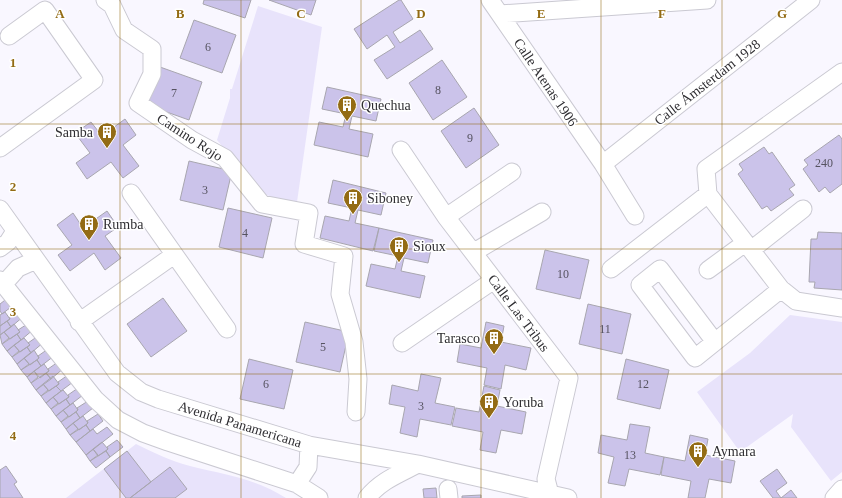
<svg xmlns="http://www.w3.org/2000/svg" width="842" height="498" font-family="Georgia,serif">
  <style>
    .green { fill: #e8e3fb }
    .building { fill: #cbc3ea; stroke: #a8a6af }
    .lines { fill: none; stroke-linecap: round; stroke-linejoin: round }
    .minor-casing { stroke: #cac9d2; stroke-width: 19 }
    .minor { stroke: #fff; stroke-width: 17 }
    .grid { fill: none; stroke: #936b14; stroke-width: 1; stroke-opacity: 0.55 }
    .labels { text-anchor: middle; stroke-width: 3; stroke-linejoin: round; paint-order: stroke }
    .number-label { font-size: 12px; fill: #565360 }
    .street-label { font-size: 14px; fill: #2f2e32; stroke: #fff }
    .poi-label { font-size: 14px; fill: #2f2e32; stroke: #fff; text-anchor: start }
    .grid-label { font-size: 13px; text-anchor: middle; font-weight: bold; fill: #936b14; stroke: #fff; stroke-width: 3; stroke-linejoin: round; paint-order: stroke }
  </style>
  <rect width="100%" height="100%" fill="#f9f7ff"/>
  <!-- green -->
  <path class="green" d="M258,6L322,27L296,209L265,194L245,174L217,140L230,98V89H232Z
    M790,315L842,322V472L831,481L791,427L793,414L740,452L697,392L750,353Z
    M136,444C154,453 171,461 190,466C226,475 254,478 286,498H66Z"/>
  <!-- building -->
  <path class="building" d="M204,0H251L245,18L203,4Z
    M269,0H316L311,15Z
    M399,0H401L413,19L393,32L400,43L420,30L433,49L387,79L374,60L395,47L387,35L367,49L354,29Z
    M194,20L236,35L222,73L180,58Z
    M442,60L467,97L433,120L409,83Z
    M160,67L202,82L189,120L147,105Z
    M327,87L381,99L376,121L352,116L349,129L373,134L368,157L314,145L319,122L343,127L346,114L322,109Z
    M474,108L499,145L466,168L441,131Z
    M125,119L136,135L123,145L139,166L123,178L111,162L87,179L76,163L90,153L75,133L91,122L102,136Z
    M839,135L842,139V184L830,193L825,187L819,192L803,169L808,165L804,160Z
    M764,147L769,154L772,152L795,185L789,189L794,195L771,211L767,206L762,209L738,174L743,170L739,164Z
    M189,161L232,171L223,210L180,200Z
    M333,180L386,193L381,215L358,210L355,223L379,228L373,251L320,238L325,216L349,221L352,208L328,203Z
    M228,208L272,218L263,258L219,247Z
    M107,211L118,227L105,236L121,258L105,270L94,253L70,271L58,255L72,245L57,225L73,213L83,228Z
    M379,228L433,240L428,263L404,258L401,271L425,276L420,298L366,286L371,264L395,269L398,256L374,251Z
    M818,232L842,233V290L814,288L815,282H809L811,239H817Z
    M545,250L589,260L580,299L536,289Z
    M9,297L15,304L2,314L0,311V304Z
    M163,298L187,331L151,357L127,324Z
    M588,304L631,314L622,354L579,344Z
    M19,310L24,316L11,327L7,321L10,319L9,317Z
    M5,312L10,319L0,326V315Z
    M7,321L11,327L0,335V326Z
    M305,322L349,332L340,372L296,362Z
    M486,322L504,326L501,342L531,348L526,370L505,365L501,389L484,385L487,368L457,362L460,344L481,348Z
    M29,323L34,329L21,340L17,334L20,332L18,330Z
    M14,324L20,332L10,339L4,332Z
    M4,332L9,338L2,344L0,335Z
    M17,334L21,340L7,351L2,344Z
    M38,336L44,342L31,353L27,347L30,345L28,343Z
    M24,338L30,345L20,352L14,345Z
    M14,345L19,351L12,357L7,351Z
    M27,347L31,353L17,364L12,357Z
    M48,349L54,356L41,366L37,360L39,358L38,356Z
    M34,350L39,358L30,365L24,358Z
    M24,358L29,364L21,370L17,364Z
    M249,359L293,370L284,409L240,399Z
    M626,359L669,370L660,409L617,399Z
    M37,360L41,366L27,377L21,370Z
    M58,362L64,368L51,379L46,373L49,371L48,369Z
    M44,364L49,371L40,378L34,371Z
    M34,371L38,377L31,383L27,377Z
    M46,373L51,379L36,390L31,383Z
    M421,374L441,378L435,403L455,407L451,425L420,419L417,437L400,433L405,407L389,404L392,385L418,391Z
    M68,375L73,382L61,391L56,386L59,384L58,382Z
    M53,376L59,384L49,391L43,384Z
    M43,384L48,390L41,396L36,390Z
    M56,386L61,391L46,403L41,396Z
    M484,386L500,390L497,406L526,412L522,434L501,430L496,453L480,450L483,432L452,426L456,408L479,412Z
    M78,388L83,395L70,405L66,399L69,397L68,395Z
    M63,390L69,397L59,404L53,397Z
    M53,397L58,403L51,409L46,403Z
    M66,399L70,405L56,416L51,409Z
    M88,401L93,408L80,418L76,412L78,410L77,408Z
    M73,403L78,410L69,417L63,410Z
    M63,410L68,416L61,422L56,416Z
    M76,412L80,418L66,429L61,422Z
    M98,414L103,421L90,431L86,425L88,423L87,421Z
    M83,416L88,423L79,430L73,423Z
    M73,423L78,429L70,435L66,429Z
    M630,424L650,427L645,453L664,457L660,475L629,469L625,486L608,483L614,457L598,453L601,435L627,440Z
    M86,425L90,431L76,442L70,435Z
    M107,427L113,434L86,455L76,442L93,429L97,434Z
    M690,435L708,439L705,455L735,461L731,483L709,479L705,498H688L691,481L661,475L664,457L685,461Z
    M117,440L123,447L110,457L106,451L108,449L107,447Z
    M102,442L108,449L98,456L93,449Z
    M93,449L98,455L90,461L86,455Z
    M106,451L110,457L96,468L90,461Z
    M127,451L151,482L130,498H126L104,469Z
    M6,466L17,482L14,484L23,498H0V470Z
    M170,467L187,489L175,498H130Z
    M777,469L787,483L776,491L781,498L791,490L797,498H773L760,481Z
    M436,488L437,498H424L423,489Z
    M481,495V498H462V496Z"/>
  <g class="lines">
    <!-- minor casing -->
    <g class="minor-casing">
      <path id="minor" d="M105,0L112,5L124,30L152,49V74L138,103L192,140L225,158L262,204L309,213L304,244L344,256L340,294L354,342L358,379L356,412
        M490,0L603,164L635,216
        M500,14L707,0
        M842,72L706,169L708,194L781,289L796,301L842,308
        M0,148L94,80L45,10L9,36
        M401,150L446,217L569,378L546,479L551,498
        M603,164L811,0
        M131,193L227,329
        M0,209L117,373L141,392L158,399L309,445L418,464L568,498
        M446,217L512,172
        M0,248L8,242L15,231
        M751,250L803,209
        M474,252L542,212
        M611,269L708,194
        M708,270L745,243
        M0,280L95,399L118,420L143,433L168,442L297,484L319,498
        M3,285L18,268L36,260
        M79,322L174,255
        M715,342L660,269L640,285L695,358L781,289
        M402,343L494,280
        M297,484L308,467L309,445
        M448,489L449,498
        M367,498C380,481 399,474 418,464
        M834,498L842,489"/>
    </g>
    <!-- minor -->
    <use href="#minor" class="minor"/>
  </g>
  <!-- grid -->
  <path class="grid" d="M120,0V498M241,0V498M361,0V498M481,0V498M601,0V498M722,0V498M0,124H842M0,249H842M0,374H842"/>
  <!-- icons -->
  <defs>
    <g id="building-pin" transform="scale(1)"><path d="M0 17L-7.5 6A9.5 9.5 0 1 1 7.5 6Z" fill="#936b14" stroke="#fff"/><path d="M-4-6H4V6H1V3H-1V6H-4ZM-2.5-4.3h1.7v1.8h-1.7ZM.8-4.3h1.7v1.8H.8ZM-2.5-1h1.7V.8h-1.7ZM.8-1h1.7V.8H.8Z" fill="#fff"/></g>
  </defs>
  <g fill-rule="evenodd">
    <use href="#building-pin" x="347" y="105"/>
    <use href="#building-pin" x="107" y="132"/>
    <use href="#building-pin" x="353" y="198"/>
    <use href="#building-pin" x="89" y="224"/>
    <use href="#building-pin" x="399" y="246"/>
    <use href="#building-pin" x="494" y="338"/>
    <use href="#building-pin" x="489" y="402"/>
    <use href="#building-pin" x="698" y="451"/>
  </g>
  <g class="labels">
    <!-- number labels -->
    <g class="number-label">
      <text x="208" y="51">6</text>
      <text x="438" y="94">8</text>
      <text x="174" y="97">7</text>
      <text x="470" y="142">9</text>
      <text x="824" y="167">240</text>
      <text x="205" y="194">3</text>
      <text x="245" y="237">4</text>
      <text x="563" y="278">10</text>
      <text x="605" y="333">11</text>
      <text x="323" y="351">5</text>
      <text x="266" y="388">6</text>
      <text x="643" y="388">12</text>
      <text x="421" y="410">3</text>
      <text x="630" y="459">13</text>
    </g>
    <!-- street labels -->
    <g class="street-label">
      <text transform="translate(546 82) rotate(56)" y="5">Calle Atenas 1906</text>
      <text transform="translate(707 82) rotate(-38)" y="5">Calle Ámsterdam 1928</text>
      <text transform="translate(190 137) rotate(33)" y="5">Camino Rojo</text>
      <text transform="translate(519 313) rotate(53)" y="5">Calle Las Tribus</text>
      <text transform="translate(240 424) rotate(17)" y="5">Avenida Panamericana</text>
    </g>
    <!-- poi labels -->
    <g class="poi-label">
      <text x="361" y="110">Quechua</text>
      <text x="93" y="137" text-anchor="end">Samba</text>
      <text x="367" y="203">Siboney</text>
      <text x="103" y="229">Rumba</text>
      <text x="413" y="251">Sioux</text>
      <text x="480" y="343" text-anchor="end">Tarasco</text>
      <text x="503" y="407">Yoruba</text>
      <text x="712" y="456">Aymara</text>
    </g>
  </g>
  <g class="grid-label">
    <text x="60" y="18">A</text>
    <text x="180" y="18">B</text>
    <text x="301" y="18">C</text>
    <text x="421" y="18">D</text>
    <text x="541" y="18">E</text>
    <text x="662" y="18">F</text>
    <text x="782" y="18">G</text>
    <text x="13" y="67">1</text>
    <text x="13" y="191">2</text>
    <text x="13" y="316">3</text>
    <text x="13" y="440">4</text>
  </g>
</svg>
